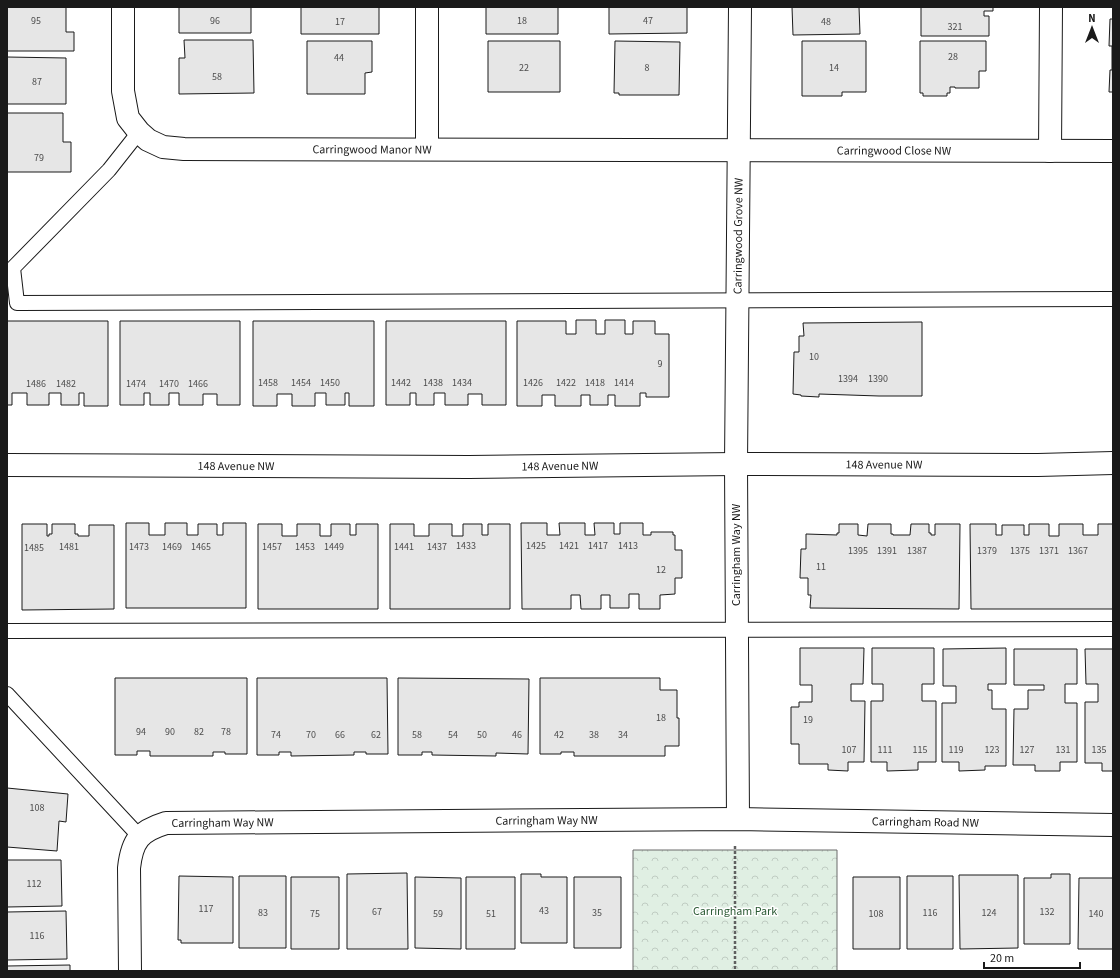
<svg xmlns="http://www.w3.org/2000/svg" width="1120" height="978" font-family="'Source Sans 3',sans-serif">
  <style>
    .forest { fill: url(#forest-crowns); stroke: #6a6a6a }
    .building { fill: #e6e6e6; stroke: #1a1a1a }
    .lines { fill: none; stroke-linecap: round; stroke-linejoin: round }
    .lane-casing { stroke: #1a1a1a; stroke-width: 16 }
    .street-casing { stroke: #1a1a1a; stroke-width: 24 }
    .secondary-casing { stroke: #1a1a1a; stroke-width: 24 }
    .path { stroke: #5f5f5f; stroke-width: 2.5; stroke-dasharray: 3 2; stroke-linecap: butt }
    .lane { stroke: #fff; stroke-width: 14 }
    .street { stroke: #fff; stroke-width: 22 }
    .secondary { stroke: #fff; stroke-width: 22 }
    .labels { text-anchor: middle; stroke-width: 3; stroke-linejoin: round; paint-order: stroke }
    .number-label { font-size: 10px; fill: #4d4d4d }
    .street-label { font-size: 12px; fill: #1a1a1a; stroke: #fff }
    .park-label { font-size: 12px; fill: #2b5a34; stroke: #fff }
  </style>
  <defs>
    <pattern id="forest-crowns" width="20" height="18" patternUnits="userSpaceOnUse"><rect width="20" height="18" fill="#e0efe3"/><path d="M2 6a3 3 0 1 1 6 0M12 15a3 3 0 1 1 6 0" fill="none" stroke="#c0ccc2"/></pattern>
  </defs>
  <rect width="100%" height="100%" fill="#fff"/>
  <!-- forest -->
  <path class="forest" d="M633,850H837V971H633Z"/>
  <!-- building -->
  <path class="building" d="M7,7H66V32H74V51H7Z
    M179,7H251V33H179Z
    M301,7H379V34H301Z
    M486,7H558V34H486Z
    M609,7H687V33L609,34Z
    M792,7H859L860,34L793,35Z
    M921,7H993V11H984V16H989V36H921Z
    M1110,19H1113V92H1109L1110,70H1112V46H1109Z
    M184,40H253L254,93L179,94V58H185Z
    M307,41H372V72L365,73V94H307Z
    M488,41H560V92H488Z
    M615,41L680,42L679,95H619V93H614Z
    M802,41H866V92H842V96H802Z
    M920,41H986V71H979V88H955V87H950V93H947V96H923V93H920Z
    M7,57L66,58V104H7Z
    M7,113H63V142H71V172H7Z
    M576,320H596V334H605V320H625V334H633V321H655V334H669V397H646V393H640V406H615V395H608V405H590V395H581V406H555V395H542V406H517V321H566V334H576Z
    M7,321H108V406H84V393H79V405H61V393H49V405H27V393H12V405H7Z
    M120,321H240V405H217V394H203V405H179V393H169V405H150V393H144V405H120Z
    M253,321H374V406H349V393H345V405H326V393H315V406H292V394H277V406H253Z
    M386,321H506V405H482V394H468V405H445V393H434V405H416V393H410V405H386Z
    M922,322V396H879L819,394V397L801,396V395L793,394L794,352H799V336H804L803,323Z
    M126,523H149V535H165V523H187V535H198V524H217V535H223V523H246V608H126Z
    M521,523H547V535H560L559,523H585V535H595L594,523H614V534H620V523H643V535H651V532H673V535H675V550H682V578H675V594L660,595V609H639V594H629V608H610V595H601V609H581L580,595H571V609H522Z
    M22,524H47V536H49V534H52V524H75V534H78V536H89V525H114V609L22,610Z
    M258,524H282V536H297V524H320V536H331V524H350V535H356V524H378V609H258Z
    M390,524H414V536H429V524H452V536H463V524H482V535H488V524H510V609H390Z
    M839,524H858V535L867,536L868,524H891V534H893V535H910L911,524H929V533H931V535H935V524H960L959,609L810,608L811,595H808V578H800L801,549H806V534L837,535V533H839Z
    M970,524H996V535H1002V525H1024V535H1029V524H1049V536H1059V524H1083V535H1098V524H1113V609H971Z
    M800,648H864L863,684H851V701H865L864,762H848V771L828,770V764H799V744H791V707H799V702H812V685H800Z
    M872,648H934V684H922V701H936V762H918V770L887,771V762H871V701H883V684H872Z
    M1006,648V684H988V690H992V709H1006V766H985V770L959,771V762H942V703H956V686H943V649Z
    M1014,649H1077V684H1065V703H1077V762H1060V771H1035V765H1013L1014,709H1028V690H1044V685H1014Z
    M1085,649H1113V771H1102V763H1085V702H1098V684H1086Z
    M115,678H247V754H225V752H213V756H150V751H137V755H115Z
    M257,678H387L388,754H366V752H354V755L291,756V752H279V755H257Z
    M398,678L529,679L528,754L496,753V756L432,755V752H422V755H398Z
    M540,678H660V690H677V718H679V746H665V756H574V752H561V754H540Z
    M7,788L68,794L66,822L59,821L57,851L7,847Z
    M7,860H61L62,906L7,907Z
    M407,873L408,949H347V874Z
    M521,874H541V877H567V943H521Z
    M1051,874H1070V944H1024V878H1051Z
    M959,875H1018V948L960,949Z
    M179,876L233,877V943H181V940H178Z
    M239,876H286V948H239Z
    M907,876H953V949H907Z
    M291,877H339V949H291Z
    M415,877L461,878V949L415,948Z
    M466,877H515V949H466Z
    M574,877H621V948H574Z
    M853,877H900V949H853Z
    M1079,878H1113V949H1078Z
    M66,911L67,959L7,960V912Z
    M70,965V971H7V966Z"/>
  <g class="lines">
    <!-- lane casing -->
    <g class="lane-casing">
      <path id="lane" d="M139,132L109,170L13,268L17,303L1113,299
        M7,631L1113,629
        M7,694L140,837"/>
    </g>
    <!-- street casing -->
    <g class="street-casing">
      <g id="street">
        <path id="s1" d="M123,7V91L128,118L139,132L148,140L163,147L184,149L1113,151"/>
        <path d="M427,149V7"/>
        <path d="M1050,151L1051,7"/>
        <path id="s2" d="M738,819L736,464L740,7"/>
        <path id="s3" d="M130,971L129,868C132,840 140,831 166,823L738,819L1113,825"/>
      </g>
    </g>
    <!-- secondary casing -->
    <g class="secondary-casing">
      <g id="secondary">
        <path id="s4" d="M7,465L469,467L736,464L1038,465L1113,463"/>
      </g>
    </g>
    <!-- path -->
    <path class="path" d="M735,846V971"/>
    <!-- lane -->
    <use href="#lane" class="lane"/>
    <!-- street -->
    <use href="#street" class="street"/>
    <!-- secondary -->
    <use href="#secondary" class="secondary"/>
  </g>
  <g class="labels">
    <!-- number labels -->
    <g class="number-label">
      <text x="36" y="24">95</text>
      <text x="215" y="24">96</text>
      <text x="522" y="24">18</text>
      <text x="648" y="24">47</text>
      <text x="340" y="25">17</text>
      <text x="826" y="25">48</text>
      <text x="955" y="30">321</text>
      <text x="953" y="60">28</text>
      <text x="339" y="61">44</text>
      <text x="524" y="71">22</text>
      <text x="647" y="71">8</text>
      <text x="834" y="71">14</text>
      <text x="217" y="80">58</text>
      <text x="37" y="85">87</text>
      <text x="39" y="161">79</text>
      <text x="814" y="360">10</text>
      <text x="660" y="367">9</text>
      <text x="848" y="382">1394</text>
      <text x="878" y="382">1390</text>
      <text x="268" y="386">1458</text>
      <text x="301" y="386">1454</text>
      <text x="330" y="386">1450</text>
      <text x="401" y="386">1442</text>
      <text x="433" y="386">1438</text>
      <text x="462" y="386">1434</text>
      <text x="533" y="386">1426</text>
      <text x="566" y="386">1422</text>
      <text x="595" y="386">1418</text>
      <text x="624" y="386">1414</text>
      <text x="36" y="387">1486</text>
      <text x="66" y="387">1482</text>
      <text x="136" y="387">1474</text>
      <text x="169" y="387">1470</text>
      <text x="198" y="387">1466</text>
      <text x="466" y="549">1433</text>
      <text x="536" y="549">1425</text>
      <text x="569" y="549">1421</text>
      <text x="598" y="549">1417</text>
      <text x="628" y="549">1413</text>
      <text x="69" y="550">1481</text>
      <text x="139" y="550">1473</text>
      <text x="172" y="550">1469</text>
      <text x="201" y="550">1465</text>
      <text x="272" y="550">1457</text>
      <text x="305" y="550">1453</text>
      <text x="334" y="550">1449</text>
      <text x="404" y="550">1441</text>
      <text x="437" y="550">1437</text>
      <text x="34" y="551">1485</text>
      <text x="858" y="554">1395</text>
      <text x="887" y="554">1391</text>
      <text x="917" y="554">1387</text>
      <text x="987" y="554">1379</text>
      <text x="1020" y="554">1375</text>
      <text x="1049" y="554">1371</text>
      <text x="1078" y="554">1367</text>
      <text x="821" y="570">11</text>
      <text x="661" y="573">12</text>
      <text x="661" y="721">18</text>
      <text x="808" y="723">19</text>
      <text x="141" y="735">94</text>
      <text x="170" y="735">90</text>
      <text x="199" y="735">82</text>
      <text x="226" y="735">78</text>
      <text x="276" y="738">74</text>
      <text x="311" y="738">70</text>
      <text x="340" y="738">66</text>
      <text x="376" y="738">62</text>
      <text x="417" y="738">58</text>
      <text x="453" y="738">54</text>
      <text x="482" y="738">50</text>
      <text x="517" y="738">46</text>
      <text x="559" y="738">42</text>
      <text x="594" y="738">38</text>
      <text x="623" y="738">34</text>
      <text x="849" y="753">107</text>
      <text x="885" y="753">111</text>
      <text x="920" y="753">115</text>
      <text x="956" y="753">119</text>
      <text x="992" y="753">123</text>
      <text x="1027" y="753">127</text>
      <text x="1063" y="753">131</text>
      <text x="1099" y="753">135</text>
      <text x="37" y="811">108</text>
      <text x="34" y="887">112</text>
      <text x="206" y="912">117</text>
      <text x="544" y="914">43</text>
      <text x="377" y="915">67</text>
      <text x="1047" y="915">132</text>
      <text x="263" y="916">83</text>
      <text x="597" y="916">35</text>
      <text x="930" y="916">116</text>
      <text x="989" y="916">124</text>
      <text x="315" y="917">75</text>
      <text x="438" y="917">59</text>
      <text x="491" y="917">51</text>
      <text x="876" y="917">108</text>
      <text x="1096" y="917">140</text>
      <text x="37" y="939">116</text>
    </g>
    <!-- street labels -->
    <g class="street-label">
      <text dy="4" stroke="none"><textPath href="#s1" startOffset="367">Carringwood Manor NW</textPath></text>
      <text dy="4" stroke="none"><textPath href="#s1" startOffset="889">Carringwood Close NW</textPath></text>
      <text dy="4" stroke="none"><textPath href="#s2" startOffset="583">Carringwood Grove NW</textPath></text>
      <text dy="4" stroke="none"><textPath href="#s4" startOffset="877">148 Avenue NW</textPath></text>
      <text dy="4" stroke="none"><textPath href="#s4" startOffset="229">148 Avenue NW</textPath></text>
      <text dy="4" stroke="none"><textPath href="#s4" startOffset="553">148 Avenue NW</textPath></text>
      <text transform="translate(736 555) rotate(-90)" y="4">Carringham Way NW</text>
      <text dy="4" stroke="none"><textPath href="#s3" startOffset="547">Carringham Way NW</textPath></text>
      <text dy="4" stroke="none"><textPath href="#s3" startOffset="926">Carringham Road NW</textPath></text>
      <text dy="4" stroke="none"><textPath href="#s3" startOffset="223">Carringham Way NW</textPath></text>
    </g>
    <!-- park labels -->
    <g class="park-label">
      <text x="735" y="915">Carringham Park</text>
    </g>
  </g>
  <!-- border -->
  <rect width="1120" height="978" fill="none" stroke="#1a1a1a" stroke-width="16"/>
  <!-- north arrow -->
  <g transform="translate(1092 28)" stroke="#ffffff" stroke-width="3" paint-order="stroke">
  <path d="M0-3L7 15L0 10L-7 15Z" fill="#1a1a1a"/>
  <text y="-6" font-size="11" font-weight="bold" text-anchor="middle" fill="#1a1a1a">N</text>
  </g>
  <!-- scale -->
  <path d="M984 962v6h96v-6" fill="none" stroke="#1a1a1a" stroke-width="2"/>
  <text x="990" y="962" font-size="12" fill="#1a1a1a" stroke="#ffffff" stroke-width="3" paint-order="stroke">20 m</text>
</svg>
